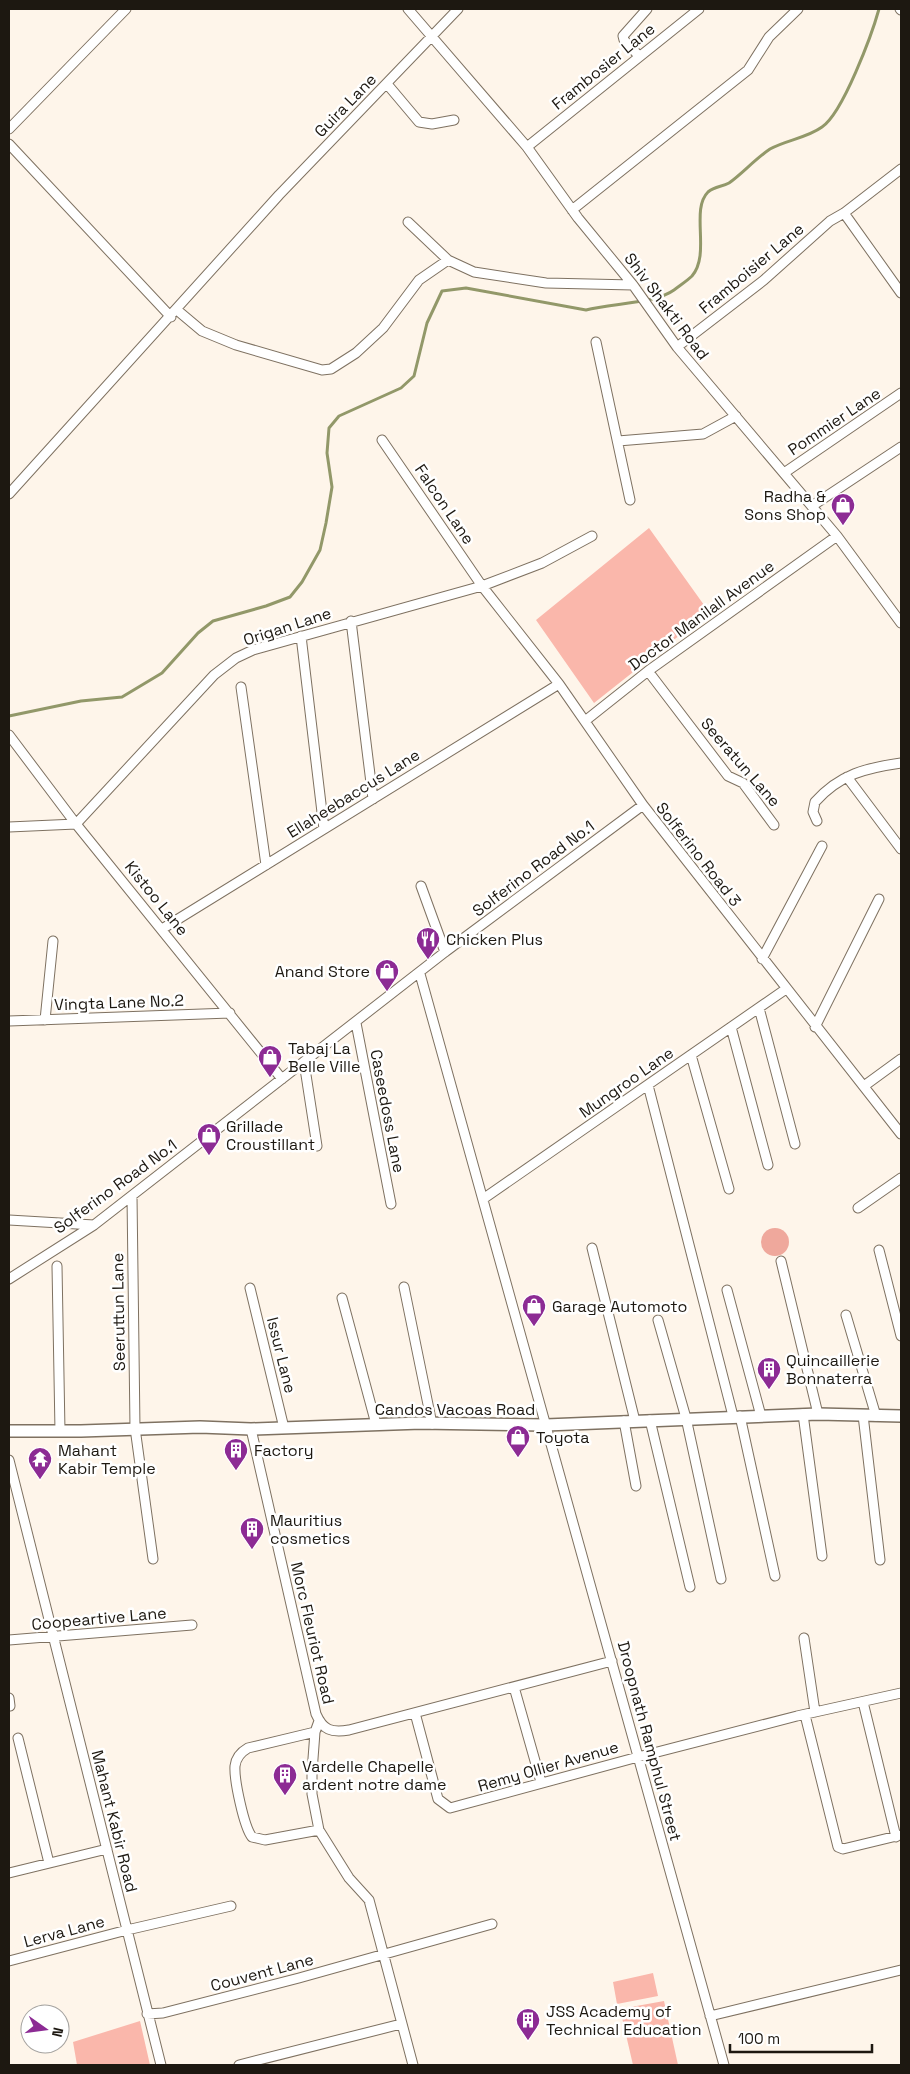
<svg xmlns="http://www.w3.org/2000/svg" width="910" height="2074" font-family="'Space Grotesk',sans-serif">
  <style>
    .green { fill: #fab7ab }
    .forest { fill: #efa89c }
    .lines { fill: none; stroke-linecap: round; stroke-linejoin: round }
    .stream { stroke: #929869; stroke-width: 3 }
    .minor-casing { stroke: #7e7161; stroke-width: 11 }
    .major-casing { stroke: #7e7161; stroke-width: 14 }
    .minor { stroke: #fff; stroke-width: 9 }
    .major { stroke: #fff; stroke-width: 11 }
    .labels { text-anchor: middle; stroke-width: 5; stroke-linejoin: round; paint-order: stroke }
    .street-label { font-size: 16px; fill: #1d1811; stroke: #fff }
    .poi-label { font-size: 16px; fill: #1d1811; stroke: #fff; text-anchor: start }
  </style>
  <rect width="100%" height="100%" fill="#fef5ea"/>
  <!-- green -->
  <path class="green" d="M649,528L709,612L594,703L536,620Z
    M653,1973L658,1996L617,2004L613,1982Z
    M664,2001L678,2065H633L620,2009Z
    M140,2021L150,2065H77L73,2042Z"/>
  <!-- forest -->
  <path class="forest" d="M761 1242a14 14 0 1 1 28 0a14 14 0 1 1-28 0Z"/>
  <g class="lines">
    <!-- stream -->
    <path class="stream" d="M9,716L81,701L122,697L162,673L198,633L213,621L266,606L290,597L302,582L320,550L326,523L332,487L327,453L329,428L339,416L401,388L414,376L427,323L442,291L466,288L586,310C611,303 655,304 674,290C679,286 687,281 692,276C711,254 690,210 708,192C715,186 722,187 729,183C743,173 755,159 770,149C786,140 807,138 822,127C843,113 872,34 879,9"/>
    <!-- minor casing -->
    <g class="minor-casing">
      <path id="minor" d="M408,9L527,147L578,218L633,285L677,347L837,536L901,623
        M900,9L901,10
        M639,56L624,40L623,36L647,9
        M387,84L419,122L432,124L454,120
        M9,129L126,9
        M9,144L171,317
        M527,147L699,9
        M572,210L748,70L769,37L798,9
        M844,213L901,293
        M408,222L448,260L474,272L546,283L633,285
        M177,310L202,331L236,345L322,370L331,369L356,353L383,328L419,280L448,260
        M596,342L630,500
        M677,347L764,280L830,221L844,213L901,169
        M382,440L482,586L559,684L643,805L901,1134
        M618,441L703,434L736,416
        M784,473L901,393
        M9,494L279,195L458,9
        M812,506L901,447
        M351,621L373,799
        M301,636L324,829
        M648,671L728,776L743,783L774,825
        M241,687L266,865
        M585,721L648,671L837,536
        M9,735L76,824L282,1079
        M847,777L901,849
        M817,821L813,812L815,802C840,774 866,768 901,763
        M76,824L214,675L236,658L253,650L482,586L542,563L592,536
        M9,827L76,824
        M421,886L445,952
        M162,929L559,684
        M762,959L822,846
        M420,974L724,2065
        M759,1008L795,1144
        M45,1020L53,941
        M9,1021L230,1013
        M356,1023L391,1204
        M731,1027L768,1165
        M815,1027L879,899
        M691,1055L729,1189
        M304,1062L317,1146
        M648,1085L733,1416
        M864,1086L901,1059
        M132,1196L135,1428L153,1559
        M483,1199L786,989
        M858,1208L901,1178
        M9,1220L94,1225
        M592,1248L635,1421
        M879,1250L901,1336
        M781,1261L818,1414
        M57,1266L60,1431
        M9,1279L94,1225L445,952L643,805
        M404,1287L432,1424
        M250,1288L284,1428
        M727,1290L761,1416
        M342,1298L376,1424
        M846,1315L876,1416
        M658,1320L686,1418L721,1579
        M803,1414L822,1556
        M863,1415L880,1560
        M740,1416L775,1576
        M650,1420L690,1587
        M624,1421L636,1486
        M251,1429L316,1714C323,1730 331,1733 349,1730L612,1661
        M9,1460L161,2065
        M804,1638L815,1712
        M9,1640L192,1625
        M514,1687L541,1782
        M9,1698L10,1706
        M863,1702L896,1837
        M415,1713L438,1799L450,1808L638,1757L797,1716L901,1693
        M805,1715L838,1847L843,1849L901,1835
        M319,1721L315,1732L312,1772V1794L319,1830L349,1878L369,1900L413,2065
        M315,1732L248,1748C241,1752 236,1757 235,1766C234,1780 244,1827 252,1837L265,1840L319,1830
        M18,1738L49,1863
        M9,1873L107,1849
        M9,1961L127,1930L231,1906
        M147,2014L163,2013L299,1978L492,1924
        M710,2016L901,1970
        M239,2065L401,2024"/>
    </g>
    <!-- major casing -->
    <g class="major-casing">
      <path id="major" d="M9,1431H81L200,1427L251,1429L421,1423L546,1425L818,1414L901,1416"/>
    </g>
    <!-- minor -->
    <use href="#minor" class="minor"/>
    <!-- major -->
    <use href="#major" class="major"/>
  </g>
  <!-- icons -->
  <defs>
    <g id="shop-pin" transform="scale(1.25)"><path d="M0 17L-7.5 6A9.5 9.5 0 1 1 7.5 6Z" fill="#8c2b94" stroke="#fff"/><path d="M-5-2.5h2.3a2.7 3.5 0 0 1 5.4 0H5L5.5 6h-11ZM-1.5-2.5h3a1.5 2.3 0 0 0-3 0Z" fill="#fff"/></g>
    <g id="restaurant-pin" transform="scale(1.25)"><path d="M0 17L-7.5 6A9.5 9.5 0 1 1 7.5 6Z" fill="#8c2b94" stroke="#fff"/><path d="M-5-6h1v4h1v-4h1v4h1v-4h1v5L-1.5 .5V6h-2V.5L-5-1ZM5-6V6H3V1.5H1.5Q1.5-4 5-6Z" fill="#fff"/></g>
    <g id="building-pin" transform="scale(1.25)"><path d="M0 17L-7.5 6A9.5 9.5 0 1 1 7.5 6Z" fill="#8c2b94" stroke="#fff"/><path d="M-4-6H4V6H1V3H-1V6H-4ZM-2.5-4.3h1.7v1.8h-1.7ZM.8-4.3h1.7v1.8H.8ZM-2.5-1h1.7V.8h-1.7ZM.8-1h1.7V.8H.8Z" fill="#fff"/></g>
    <g id="temple-pin" transform="scale(1.25)"><path d="M0 17L-7.5 6A9.5 9.5 0 1 1 7.5 6Z" fill="#8c2b94" stroke="#fff"/><path d="M0-6L5-2H3V0L6.5 2.5H4V6H1.5V3h-3V6H-4V2.5H-6.5L-3 0V-2H-5Z" fill="#fff"/></g>
  </defs>
  <g fill-rule="evenodd">
    <use href="#shop-pin" x="843" y="505"/>
    <use href="#restaurant-pin" x="428" y="939"/>
    <use href="#shop-pin" x="387" y="971"/>
    <use href="#shop-pin" x="270" y="1057"/>
    <use href="#shop-pin" x="209" y="1135"/>
    <use href="#shop-pin" x="534" y="1306"/>
    <use href="#building-pin" x="769" y="1369"/>
    <use href="#shop-pin" x="518" y="1437"/>
    <use href="#building-pin" x="236" y="1450"/>
    <use href="#temple-pin" x="40" y="1459"/>
    <use href="#building-pin" x="252" y="1529"/>
    <use href="#building-pin" x="285" y="1775"/>
    <use href="#building-pin" x="528" y="2020"/>
  </g>
  <g class="labels">
    <!-- street labels -->
    <g class="street-label">
      <text transform="translate(603 66) rotate(-39)" y="6">Frambosier Lane</text>
      <text transform="translate(345 105) rotate(-46)" y="6">Guira Lane</text>
      <text transform="translate(751 268) rotate(-40)" y="6">Framboisier Lane</text>
      <text transform="translate(667 306) rotate(53)" y="6">Shiv Shakti Road</text>
      <text transform="translate(834 421) rotate(-34)" y="6">Pommier Lane</text>
      <text transform="translate(445 504) rotate(56)" y="6">Falcon Lane</text>
      <text transform="translate(701 615) rotate(-36)" y="6">Doctor Manilall Avenue</text>
      <text transform="translate(287 626) rotate(-18)" y="6">Origan Lane</text>
      <text transform="translate(741 762) rotate(49)" y="6">Seeratun Lane</text>
      <text transform="translate(353 793) rotate(-32)" y="6">Ellaheebaccus Lane</text>
      <text transform="translate(699 854) rotate(52)" y="6">Solferino Road 3</text>
      <text transform="translate(533 868) rotate(-37)" y="6">Solferino Road No.1</text>
      <text transform="translate(157 898) rotate(51)" y="6">Kistoo Lane</text>
      <text transform="translate(119 1002) rotate(-2)" y="6">Vingta Lane No.2</text>
      <text transform="translate(626 1082) rotate(-35)" y="6">Mungroo Lane</text>
      <text transform="translate(388 1111) rotate(79)" y="6">Caseedoss Lane</text>
      <text transform="translate(115 1186) rotate(-36)" y="6">Solferino Road No.1</text>
      <text transform="translate(118 1312) rotate(-91)" y="6">Seeruttun Lane</text>
      <text transform="translate(282 1355) rotate(76)" y="6">Issur Lane</text>
      <text x="455" y="1415">Candos Vacoas Road</text>
      <text transform="translate(99 1618) rotate(-5)" y="6">Coopeartive Lane</text>
      <text transform="translate(313 1633) rotate(77)" y="6">Morc Fleuriot Road</text>
      <text transform="translate(650 1741) rotate(75)" y="6">Droopnath Ramphul Street</text>
      <text transform="translate(548 1766) rotate(-16)" y="6">Remy Ollier Avenue</text>
      <text transform="translate(115 1821) rotate(76)" y="6">Mahant Kabir Road</text>
      <text transform="translate(64 1931) rotate(-15)" y="6">Lerva Lane</text>
      <text transform="translate(262 1972) rotate(-15)" y="6">Couvent Lane</text>
    </g>
    <!-- poi labels -->
    <g class="poi-label">
      <text x="826" y="502" text-anchor="end">Radha &amp;<tspan x="826" dy="18">Sons Shop</tspan></text>
      <text x="446" y="945">Chicken Plus</text>
      <text x="370" y="977" text-anchor="end">Anand Store</text>
      <text x="288" y="1054">Tabaj La<tspan x="288" dy="18">Belle Ville</tspan></text>
      <text x="226" y="1132">Grillade<tspan x="226" dy="18">Croustillant</tspan></text>
      <text x="552" y="1312">Garage Automoto</text>
      <text x="786" y="1366">Quincaillerie<tspan x="786" dy="18">Bonnaterra</tspan></text>
      <text x="536" y="1443">Toyota</text>
      <text x="58" y="1456">Mahant<tspan x="58" dy="18">Kabir Temple</tspan></text>
      <text x="254" y="1456">Factory</text>
      <text x="270" y="1526">Mauritius<tspan x="270" dy="18">cosmetics</tspan></text>
      <text x="302" y="1772">Vardelle Chapelle<tspan x="302" dy="18">ardent notre dame</tspan></text>
      <text x="546" y="2017">JSS Academy of<tspan x="546" dy="18">Technical Education</tspan></text>
    </g>
  </g>
  <!-- border -->
  <rect width="910" height="2074" fill="none" stroke="#1d1811" stroke-width="20"/>
  <!-- north arrow -->
  <g transform="translate(45 2029) rotate(104)"><circle r="24" fill="#ffffff" stroke="#a5a3a0"/>
  <path d="M0-4L9 19L0 12L-9 19Z" fill="#8c2b94"/>
  <text y="-8" font-size="14" font-weight="bold" text-anchor="middle" fill="#1d1811">N</text>
  </g>
  <!-- scale -->
  <path d="M730 2044v8h142v-8" fill="none" stroke="#1d1811" stroke-width="2.5"/>
  <text x="738" y="2044" font-size="15" fill="#1d1811" stroke="#ffffff" stroke-width="4" paint-order="stroke">100 m</text>
</svg>
